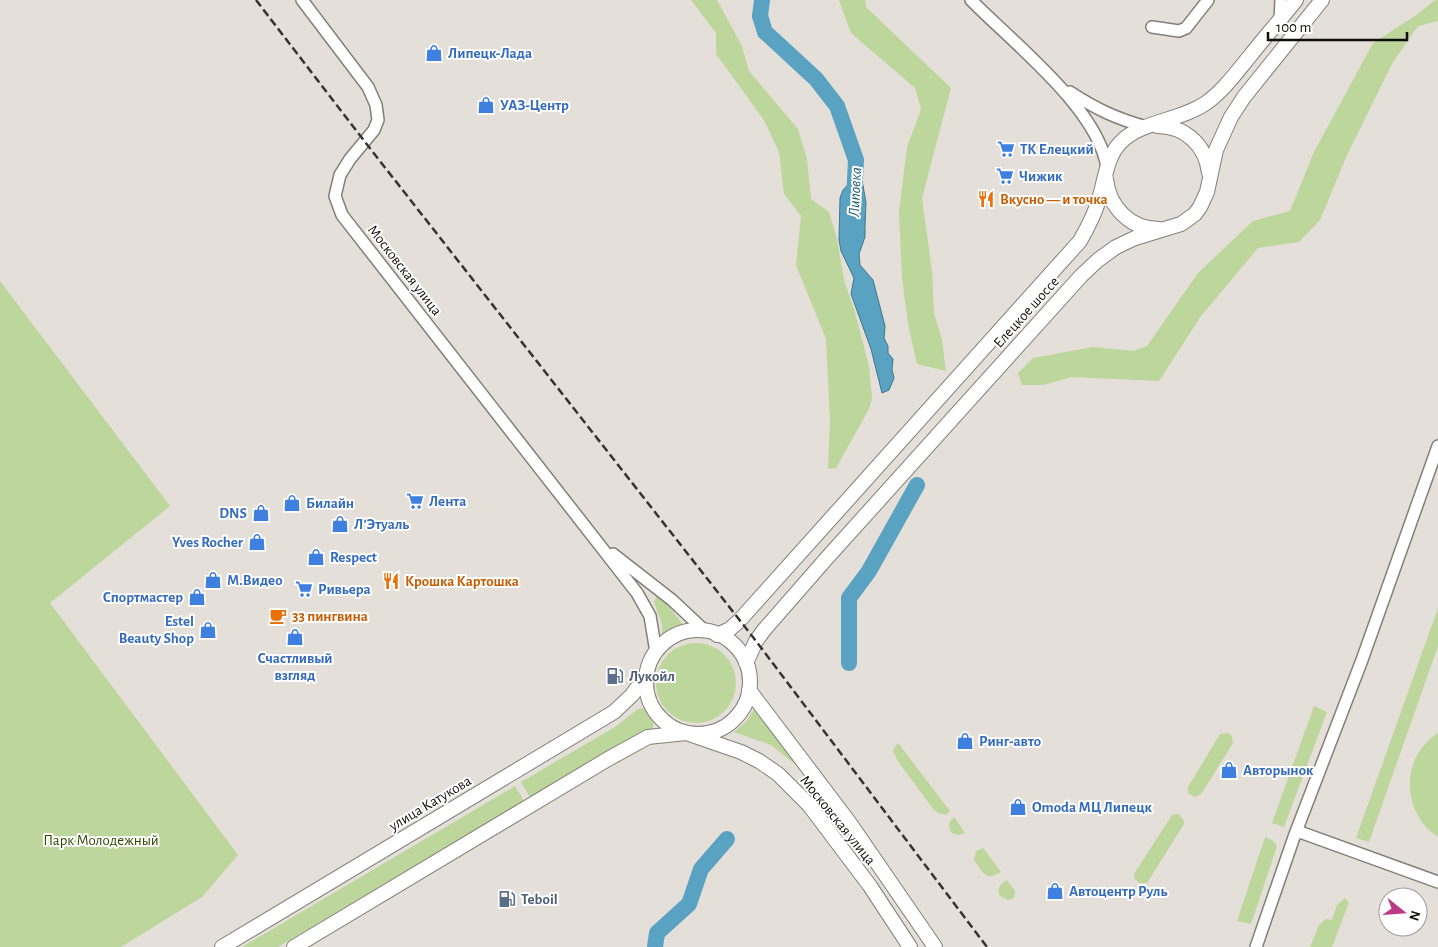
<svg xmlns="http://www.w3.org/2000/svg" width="1438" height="947" font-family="'Alegreya Sans',sans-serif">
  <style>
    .green { fill: #bdd69c }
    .water { fill: #59a2c2; stroke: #43768b }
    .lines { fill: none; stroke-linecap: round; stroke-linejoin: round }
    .river { stroke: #59a2c2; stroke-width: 16 }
    .minor-casing { stroke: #837f78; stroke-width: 14 }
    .major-casing { stroke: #837f78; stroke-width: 16 }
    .minor { stroke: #fff; stroke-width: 11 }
    .major { stroke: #fff; stroke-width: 14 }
    .rail { stroke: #363430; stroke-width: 2.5; stroke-dasharray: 8 4; stroke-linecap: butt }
    .labels { text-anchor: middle; stroke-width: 4; stroke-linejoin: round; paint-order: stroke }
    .shop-label { font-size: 15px; font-weight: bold; fill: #366cbe; stroke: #fff; text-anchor: start }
    .food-label { font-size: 15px; font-weight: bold; fill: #c56008; stroke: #fff; text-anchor: start }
    .street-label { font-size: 15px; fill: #0f0e0b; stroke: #fff }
    .service-label { font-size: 15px; font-weight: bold; fill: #4e5e75; stroke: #fff; text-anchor: start }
    .park-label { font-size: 15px; fill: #314701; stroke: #fff }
    .water-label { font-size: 16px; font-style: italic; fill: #1f5970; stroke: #fff }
  </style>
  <rect width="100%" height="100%" fill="#e4dfd8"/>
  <!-- green -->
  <path class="green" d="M691,0H717L742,46L749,71L798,129L807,159L811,199L829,212L837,239L844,280L854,309L869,366L872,398L869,409L836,468L828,469L830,420L826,339L796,265L801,216L784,194L779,152L764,120L716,54V33Z
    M839,0H865L866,7L951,88L922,198L932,271L934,313L942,340L946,371L917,364L908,324L902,278L899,212L907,147L921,109L915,88L851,33Z
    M1435,0H1438V21L1418,26L1393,62L1347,155L1320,220L1299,242L1258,248L1201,316L1159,381L1072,377L1043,385H1022L1018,373L1033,358L1093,347L1133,351L1147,346L1198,273L1253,221L1290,211L1314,152L1373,43L1418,14Z
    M0,281L170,506L50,603L238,855L202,897L121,947H0Z
    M657,596L665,602L685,627L662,638V624L654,602Z
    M1438,608V646L1369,842L1356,838Z
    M656 683a40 40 0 1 1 80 0a40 40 0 1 1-80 0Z
    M1314,706L1327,712L1284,827L1272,823Z
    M645,708L654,724L652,729L633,737L530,797L521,782L615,727L638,709Z
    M754,709L802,770L771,745L734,732L745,723Z
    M1228,733L1232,736L1233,743L1202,793L1195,797L1188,793V787L1220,734Z
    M1438,733V837C1401,813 1400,757 1438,733Z
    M898,743L950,811L946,815L938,813L934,810L897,760L893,750Z
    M515,786L524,801L278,947H242Z
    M1178,814L1183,819L1184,824L1147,883H1139L1135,879L1134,874L1172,815Z
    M954,817L965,833L958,835L952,833C948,827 948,822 954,817Z
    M1265,837L1272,840L1277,846L1251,924L1237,921Z
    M983,848L1001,872C985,882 983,872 974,860L976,851Z
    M1007,880L1015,891L1014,898L1008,900L1000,896C996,888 1001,884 1007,880Z
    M1345,898L1349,902L1332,947H1310L1319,925L1326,919L1332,920L1337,905Z"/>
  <!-- water -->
  <path class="water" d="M856,176L862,180L866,203L865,227V237L859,254L860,265L873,280L885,326L884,338L888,346V353L893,359L892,369L894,378L889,390L882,393L871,349L851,294L854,278L841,251L839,240L840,198L843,190Z"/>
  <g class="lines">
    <!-- river -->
    <path class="river" d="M762,0L760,16L765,32L816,79L837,106L856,160L854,198
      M849,663V598L869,571L917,485
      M655,947L657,933L689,904L701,869L727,839"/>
    <!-- minor casing -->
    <g class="minor-casing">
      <path id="minor" d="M302,0L368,87L376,105L378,120L374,130L350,159L340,175L335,196L342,215L637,593L650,616L656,652
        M971,0C1012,42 1099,109 1107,168
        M1280,20L1281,0
        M1152,27L1179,31L1186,28L1208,0
        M1070,92C1096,109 1117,119 1147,127
        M613,554L672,600L704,630
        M1297,831L1438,882
        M1256,947L1294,837L1362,660L1438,446"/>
    </g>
    <!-- major casing -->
    <g class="major-casing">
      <path id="major" d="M1157,126C1185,126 1206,145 1209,173
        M1106,179C1109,207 1130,229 1159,229
        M646 682a52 52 0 1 1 104 0a52 52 0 1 1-104 0Z
        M717,635L730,629L739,621L1080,241C1088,227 1095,214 1099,199C1105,181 1106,158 1120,143C1140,121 1180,121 1206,103C1223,91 1236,73 1250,56C1265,37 1281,19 1296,0
        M746,663L756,641L764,630L826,559L1081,276L1098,260L1116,247L1135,238L1181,224L1195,214L1200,207L1207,192L1216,150L1231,117L1244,97L1322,0
        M749,690L849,822L935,947
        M222,947L614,712L632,695L646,676
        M294,947L608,759L648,737L686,733L741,752L759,761L778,774L809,805L870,886L910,947"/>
    </g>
    <!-- minor -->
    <use href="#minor" class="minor"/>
    <!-- major -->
    <use href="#major" class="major"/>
    <!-- rail -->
    <path class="rail" d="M256,0L365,142L756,641L987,947"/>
  </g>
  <!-- icons -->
  <defs>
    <g id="shop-bare" transform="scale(1.35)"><path d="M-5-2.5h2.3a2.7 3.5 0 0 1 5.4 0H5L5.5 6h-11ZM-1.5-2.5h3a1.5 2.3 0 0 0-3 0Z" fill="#3f7fe0" stroke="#fff" stroke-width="2.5" paint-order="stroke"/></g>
    <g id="supermarket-bare" transform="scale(1.35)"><path d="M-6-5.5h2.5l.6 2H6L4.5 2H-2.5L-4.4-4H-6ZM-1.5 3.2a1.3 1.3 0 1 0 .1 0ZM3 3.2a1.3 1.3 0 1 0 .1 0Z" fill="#3f7fe0" stroke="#fff" stroke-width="2.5" paint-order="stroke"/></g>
    <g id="restaurant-bare" transform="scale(1.35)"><path d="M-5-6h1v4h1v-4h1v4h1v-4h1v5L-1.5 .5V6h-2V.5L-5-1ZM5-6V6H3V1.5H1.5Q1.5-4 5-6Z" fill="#e8710a" stroke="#fff" stroke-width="2.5" paint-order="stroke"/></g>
    <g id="cafe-bare" transform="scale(1.35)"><path d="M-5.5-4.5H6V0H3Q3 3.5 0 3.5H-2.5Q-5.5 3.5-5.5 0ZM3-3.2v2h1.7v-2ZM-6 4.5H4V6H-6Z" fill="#e8710a" stroke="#fff" stroke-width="2.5" paint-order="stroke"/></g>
    <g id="fuel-bare" transform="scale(1.35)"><path d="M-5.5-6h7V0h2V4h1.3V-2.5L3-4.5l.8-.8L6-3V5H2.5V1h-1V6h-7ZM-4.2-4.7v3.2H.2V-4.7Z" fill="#5c6f8a" stroke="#fff" stroke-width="2.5" paint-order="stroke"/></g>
  </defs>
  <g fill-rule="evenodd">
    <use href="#shop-bare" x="434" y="53"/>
    <use href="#shop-bare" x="486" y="105"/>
    <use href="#supermarket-bare" x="1006" y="149"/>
    <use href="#supermarket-bare" x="1005" y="176"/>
    <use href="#restaurant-bare" x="986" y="199"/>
    <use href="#supermarket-bare" x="415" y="501"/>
    <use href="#shop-bare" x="292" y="503"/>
    <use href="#shop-bare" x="261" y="513"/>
    <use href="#shop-bare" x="340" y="524"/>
    <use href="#shop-bare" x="257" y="542"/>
    <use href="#shop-bare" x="316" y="557"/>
    <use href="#shop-bare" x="213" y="580"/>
    <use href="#restaurant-bare" x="391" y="581"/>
    <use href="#supermarket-bare" x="304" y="589"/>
    <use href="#shop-bare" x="197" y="597"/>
    <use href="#cafe-bare" x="278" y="616"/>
    <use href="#shop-bare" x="208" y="630"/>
    <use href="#shop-bare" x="295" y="637"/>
    <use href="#fuel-bare" x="615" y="676"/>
    <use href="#shop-bare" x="965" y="741"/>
    <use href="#shop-bare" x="1229" y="770"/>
    <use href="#shop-bare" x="1018" y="807"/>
    <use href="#shop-bare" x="1055" y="891"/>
    <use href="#fuel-bare" x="507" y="899"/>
  </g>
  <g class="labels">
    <!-- shop labels -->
    <g class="shop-label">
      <text x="448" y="58">Липецк-Лада</text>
      <text x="500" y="110">УАЗ-Центр</text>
      <text x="1020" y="154">ТК Елецкий</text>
      <text x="1019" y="181">Чижик</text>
      <text x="429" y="506">Лента</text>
      <text x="306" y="508">Билайн</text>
      <text x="247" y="518" text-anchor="end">DNS</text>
      <text x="354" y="529">Л’Этуаль</text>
      <text x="243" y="547" text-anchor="end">Yves Rocher</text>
      <text x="330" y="562">Respect</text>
      <text x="227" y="585">М.Видео</text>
      <text x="318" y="594">Ривьера</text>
      <text x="183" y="602" text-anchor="end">Спортмастер</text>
      <text x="194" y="626" text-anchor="end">Estel<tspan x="194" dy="17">Beauty Shop</tspan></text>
      <text x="295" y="663" text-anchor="middle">Счастливый<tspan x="295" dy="17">взгляд</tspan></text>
      <text x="979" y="746">Ринг-авто</text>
      <text x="1243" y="775">Авторынок</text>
      <text x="1032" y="812">Omoda МЦ Липецк</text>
      <text x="1069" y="896">Автоцентр Руль</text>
    </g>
    <!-- food labels -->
    <g class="food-label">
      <text x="1000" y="204">Вкусно — и точка</text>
      <text x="405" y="586">Крошка Картошка</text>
      <text x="292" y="621">33 пингвина</text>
    </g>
    <!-- street labels -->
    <g class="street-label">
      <text transform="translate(405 270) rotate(52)" y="5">Московская улица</text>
      <text transform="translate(1026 312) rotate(-48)" y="5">Елецкое шоссе</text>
      <text transform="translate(430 803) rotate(-31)" y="5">улица Катукова</text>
      <text transform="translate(838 820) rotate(51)" y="5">Московская улица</text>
    </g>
    <!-- service labels -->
    <g class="service-label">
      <text x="629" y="681">Лукойл</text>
      <text x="521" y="904">Teboil</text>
    </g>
    <!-- park labels -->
    <g class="park-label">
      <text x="101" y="845">Парк Молодежный</text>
    </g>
    <!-- water labels -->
    <g class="water-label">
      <text transform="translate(854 192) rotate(-87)" y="6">Липовка</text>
    </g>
  </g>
  <!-- north arrow -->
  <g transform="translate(1403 912) rotate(107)"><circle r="24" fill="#ffffff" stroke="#9f9f9d"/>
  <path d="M0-4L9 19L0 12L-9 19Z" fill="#bb3a84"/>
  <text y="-8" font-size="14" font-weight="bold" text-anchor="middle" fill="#0f0e0b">N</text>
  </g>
  <!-- scale -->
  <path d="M1268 32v8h139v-8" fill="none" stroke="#0f0e0b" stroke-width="2.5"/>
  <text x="1276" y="32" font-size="15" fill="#0f0e0b" stroke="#ffffff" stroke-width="4" paint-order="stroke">100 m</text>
</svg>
